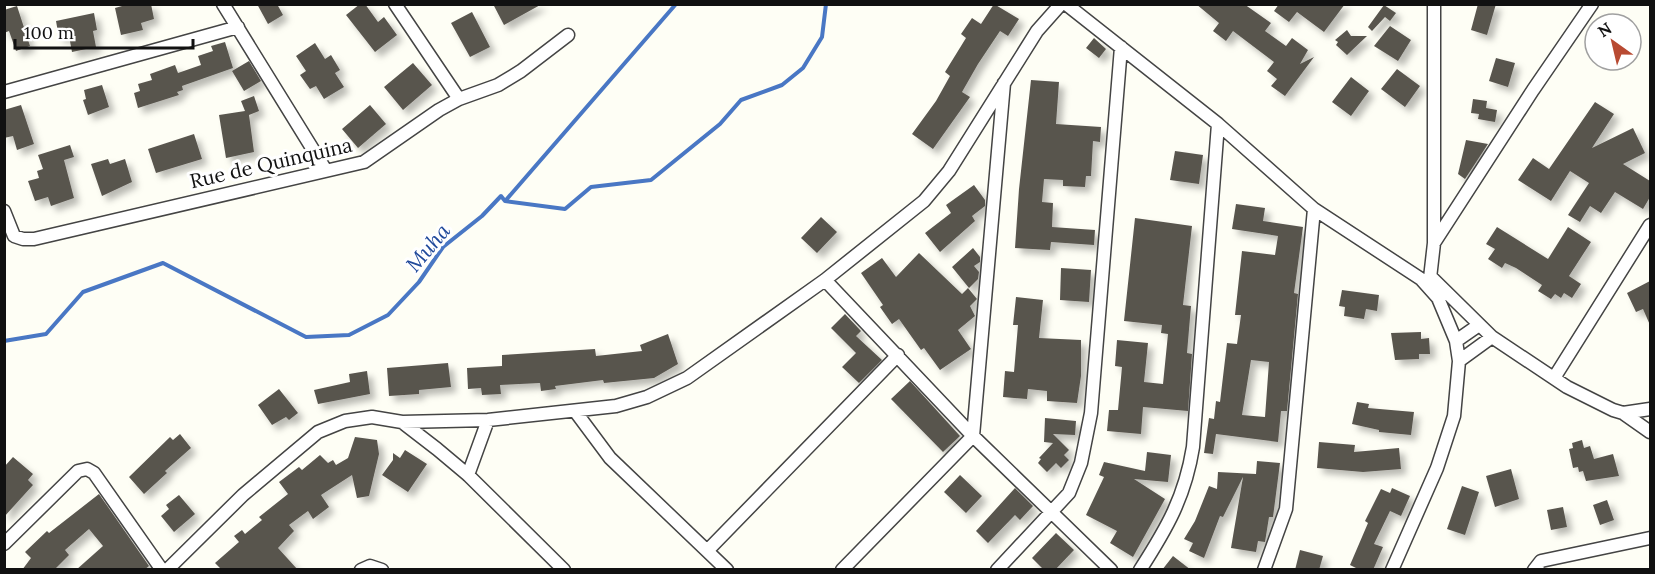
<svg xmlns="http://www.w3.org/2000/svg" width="1655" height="574" font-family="Lora,serif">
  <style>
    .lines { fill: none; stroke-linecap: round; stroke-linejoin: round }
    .stream { stroke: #4977c4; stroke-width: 4 }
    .building { fill: #59554e; fill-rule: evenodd; filter: url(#shadow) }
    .street-casing { stroke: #444; stroke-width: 15 }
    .street { stroke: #fff; stroke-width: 12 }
    .labels { text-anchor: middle; stroke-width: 6; stroke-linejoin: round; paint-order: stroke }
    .street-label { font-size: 20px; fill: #111; stroke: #fff }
    .water-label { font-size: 21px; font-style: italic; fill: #214a9b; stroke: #fff }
  </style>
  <defs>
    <filter id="shadow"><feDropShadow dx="5.5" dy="5.5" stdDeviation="3" flood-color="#0004"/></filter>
  </defs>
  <rect width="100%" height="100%" fill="#fefef5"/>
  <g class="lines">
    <!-- stream -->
    <path class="stream" d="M506,200L676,4
      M4,341L46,334L83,292L163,263L306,337L349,335L388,315L419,282L443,247L482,216L501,196L505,201L565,209L591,187L651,180L720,124L741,100L782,85L803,68L822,37L826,4"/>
  </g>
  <!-- building -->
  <path class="building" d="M129,4H151L154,19L141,23L143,30L121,35L115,8Z
    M257,4H277L283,15L268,24Z
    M360,4H365L378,22L384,17L397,35L375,52L346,15Z
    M493,4H542L504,25Z
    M994,4L1019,19L1008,36L1000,31L978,64L962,92L970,97L933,149L912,134L936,101L950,76L945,72L966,38L961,34L972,18L981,24Z
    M1196,4H1244L1271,23L1265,31L1286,46L1292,38L1308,50L1300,64L1314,57L1285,96L1271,86L1277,79L1267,71L1274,62L1233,31L1226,41L1213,31L1219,23Z
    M1279,4H1345L1324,32L1297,12L1289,22L1274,11Z
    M1478,4H1496L1487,35L1471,30Z
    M1384,5L1396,13L1390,21L1385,17L1372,31L1368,27Z
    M17,6L30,46L16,51L9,31L4,33V10Z
    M472,12L490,47L470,57L451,23Z
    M94,13L97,30L93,31L96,47L72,52L69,36L59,38L56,21Z
    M1390,26L1411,40L1398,61L1374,46Z
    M1347,30L1351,36H1367L1347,55L1336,45L1338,42L1335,40Z
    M1094,38L1106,49L1099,58L1086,48Z
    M225,42L233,68L182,86L183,90L177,92L179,95L138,108L134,93L140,91L138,84L152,80L150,74L175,65L178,73L201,65L198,56L213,51L211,46Z
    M315,43L325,59L331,55L340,70L335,73L344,87L324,99L316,86L310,89L300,75L306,71L296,56Z
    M1496,58L1515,63L1508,87L1489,81Z
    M249,61L261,81L244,91L232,71Z
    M413,63L432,85L403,110L384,87Z
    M1397,69L1420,86L1405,107L1381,89Z
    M1351,77L1369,91L1351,116L1332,102Z
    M1031,80L1059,82L1056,124L1101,127L1100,142L1093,141L1091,176H1086L1085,187L1063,186V180L1044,179L1042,202L1053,203L1052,227L1095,230L1094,245L1051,242L1050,250L1015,248L1019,189Z
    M102,85L109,107L88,115L83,100L86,99L84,90Z
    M254,96L259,111L249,115L254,152L226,158L219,115L245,111L241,101Z
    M1473,99L1487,101L1486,108L1497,110L1495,122L1478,119L1479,114L1471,113Z
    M1595,102L1614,114L1592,148L1633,128L1645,153L1623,164L1650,181V197L1643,209L1615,192L1601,213L1590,206L1580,222L1568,215L1589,183L1570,171L1551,201L1518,180L1533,158L1549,169Z
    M21,105L34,144L17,150L13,136L4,138V110Z
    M370,105L386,124L358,148L342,129Z
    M194,134L202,159L156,173L148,149Z
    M1466,140L1488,144L1465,179L1458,174Z
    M70,145L74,157L64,160L74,198L51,206L48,197L35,201L28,181L39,178L37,171L43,169L38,155Z
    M1175,151L1203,155L1199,184L1170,180Z
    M108,159L110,164L125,159L132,182L102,196L91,164Z
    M974,185L985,200V206L972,216L975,221L940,252L925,233L951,213L946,205Z
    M1236,204L1265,208L1263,221L1303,227L1294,293L1298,294L1287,411H1281L1278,442L1216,434L1213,454L1204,453L1209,418L1214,419L1216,401L1220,402L1227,343L1237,344L1241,315H1235L1242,251L1275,255L1278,236L1232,229ZM1251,360L1269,362L1265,417L1242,415Z
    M821,217L837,232L817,253L801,238Z
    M1135,218L1192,226L1183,305L1191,306L1187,353L1192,354L1188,411L1143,407L1141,434L1107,431L1109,410H1118L1122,367L1115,366L1117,340L1148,343L1144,382L1163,384L1168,334L1161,333L1162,325L1124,321Z
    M1497,227L1548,259L1568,227L1591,242L1569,276L1581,284L1572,298L1564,293L1561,298L1555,294L1551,299L1538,291L1542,285L1516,268L1505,263L1502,268L1488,259L1495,249L1486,244Z
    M973,248L980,257V262L974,266L979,272L978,279L969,288L952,267Z
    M919,253L962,294L968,288L977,299L970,306L975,316L958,330L971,349L940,370L924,348L921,350L899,319L892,324L880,307L883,305L861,273L882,258L896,277Z
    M1061,268L1091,270L1089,302L1060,300Z
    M1650,281V325L1643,309L1636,312L1627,293Z
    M1342,290L1379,295L1377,311L1366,309L1364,319L1344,316L1345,307L1339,306Z
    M1016,297L1043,300L1039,338L1081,340V376L1077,403L1047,401V391L1028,389L1027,399L1003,397L1005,371L1014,372L1018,325H1013Z
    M845,314L861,331L856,336L882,360L859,383L842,367L856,353L831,328Z
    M1421,332V339L1429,338L1430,354H1419V359L1395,360L1391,333Z
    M668,334L678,364L654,378L604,383L603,380L555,386L556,389L541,391L540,383L500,385L501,394L482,395L481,388L468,389L467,368L502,366V355L595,349L596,356L642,351L640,345Z
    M448,363L451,387L419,390V394L389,396L387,368Z
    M367,371L370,394L318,404L314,390L350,382L349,374Z
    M910,381L960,436L943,452L891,399Z
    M279,389L298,413L289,420L286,417L272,425L258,405Z
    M1357,402L1369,404L1368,408L1414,412L1411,435L1379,432V430L1352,424Z
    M1045,418L1076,421L1075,435L1053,434L1069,450L1064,455L1069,460L1061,468L1056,463L1047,472L1038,463L1041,459L1039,458L1053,443L1044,442Z
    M180,434L191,448L165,471L167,473L144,494L129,477L170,437L173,440Z
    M355,437L377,440L379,454L369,496L357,498L352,475L321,495L329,507L313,519L308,511L289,525L294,531L278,548L298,570H222L215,563L239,542L234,536L242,530L245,534L262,520L259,517L288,494L279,482L299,467L302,470L320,455L328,463L333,460L336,465L348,458Z
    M1582,440L1584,448L1590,446L1594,459L1613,454L1619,476L1586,481L1583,471L1579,472L1578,467L1573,468L1569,449L1573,448L1572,443Z
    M1319,442L1355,445L1354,452L1399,448L1401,469L1363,472L1317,468Z
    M405,450L427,464L408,492L382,475L393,460V453L400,458Z
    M1147,452L1171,455L1168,482L1134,479L1165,499L1133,557L1110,543L1117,531L1086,515L1104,477L1099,475L1104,462L1145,471Z
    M13,457L33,474L28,480L33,485L4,517V467Z
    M1257,461L1280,463L1273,517H1269L1265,542L1258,541L1256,552L1231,548L1243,477L1223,517L1220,516L1204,558L1189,551L1193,543L1184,539L1195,521L1209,486L1217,489L1218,472L1256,474Z
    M1511,469L1519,499L1495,507L1486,476Z
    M960,475L982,496L966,513L944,492Z
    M1462,486L1479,492L1465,535L1447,529Z
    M1015,488L1033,506L1020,520L1015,515L988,543L976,531Z
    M1392,488L1410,496L1401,516L1390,511L1374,544L1383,547L1373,570H1360L1350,565L1368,523L1365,521L1381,489L1390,493Z
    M99,494L149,566L144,570H76L103,546L89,529L65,550L69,555L54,570H22L31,558L25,552L47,531L49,533Z
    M179,495L195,514L174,532L161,516L169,509L166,505Z
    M1607,500L1614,520L1600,525L1593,505Z
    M1563,507L1567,527L1551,530L1547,510Z
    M1056,533L1074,550L1055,570H1044L1032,558Z
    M1300,550L1323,556L1319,570H1295Z
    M1173,556L1191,570H1162Z"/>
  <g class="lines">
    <!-- street casing -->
    <g class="street-casing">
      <path id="street" d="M223,4L325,169
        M395,4L459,99
        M1066,4L1218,124L1314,209L1421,279L1438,298L1456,341L1459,361L1454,416L1437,468L1392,570
        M4,92L238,27
        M4,211L14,236L23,239H34L364,162L439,110L459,99L498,85L521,71L568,35
        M1434,243L1533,90L1592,4
        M1430,276L1492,337L1567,387L1613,410L1623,413L1650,409
        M825,280L973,436L1111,570
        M1429,287L1434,243V4
        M1456,341L1479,325
        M1459,361L1492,337
        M1554,378L1650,225
        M575,411L610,458L727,570
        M1623,413L1650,432
        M402,422L488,420L616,406L647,397L687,378L825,280L924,201L949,171L1037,31L1061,4
        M468,475L488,420
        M4,544L78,471L87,469L94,473L162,570
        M708,550L898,355
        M167,570L243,495L318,432L345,421L372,417L402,422L437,449L468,475L564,570
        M361,570L370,566L382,570
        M842,570L973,436L1004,83
        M997,570L1069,493L1081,463L1091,413L1121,47
        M1140,570C1167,528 1185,497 1193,447L1218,124
        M1264,570L1286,509L1314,209
        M1534,570L1541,561L1650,538"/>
    </g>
    <!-- street -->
    <use href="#street" class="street"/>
  </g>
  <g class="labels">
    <!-- street labels -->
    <g class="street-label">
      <text transform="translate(271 163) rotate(-13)" y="7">Rue de Quinquina</text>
    </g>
    <!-- water labels -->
    <g class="water-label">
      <text transform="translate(428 248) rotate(-50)" y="7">Muha</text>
    </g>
  </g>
  <!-- border -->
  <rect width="1655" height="574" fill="none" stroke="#111111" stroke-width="12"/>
  <!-- north arrow -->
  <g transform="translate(1613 42) rotate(326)"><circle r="28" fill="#ffffff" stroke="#a0a0a0" stroke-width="1.5"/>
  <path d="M0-4.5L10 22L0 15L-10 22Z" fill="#b84a32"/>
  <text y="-9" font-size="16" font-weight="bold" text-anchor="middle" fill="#111111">N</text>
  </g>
  <!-- scale -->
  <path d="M15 39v9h178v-9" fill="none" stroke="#111111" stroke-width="3"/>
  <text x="24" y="39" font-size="18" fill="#111111" stroke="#ffffff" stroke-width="4.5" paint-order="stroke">100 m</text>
</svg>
